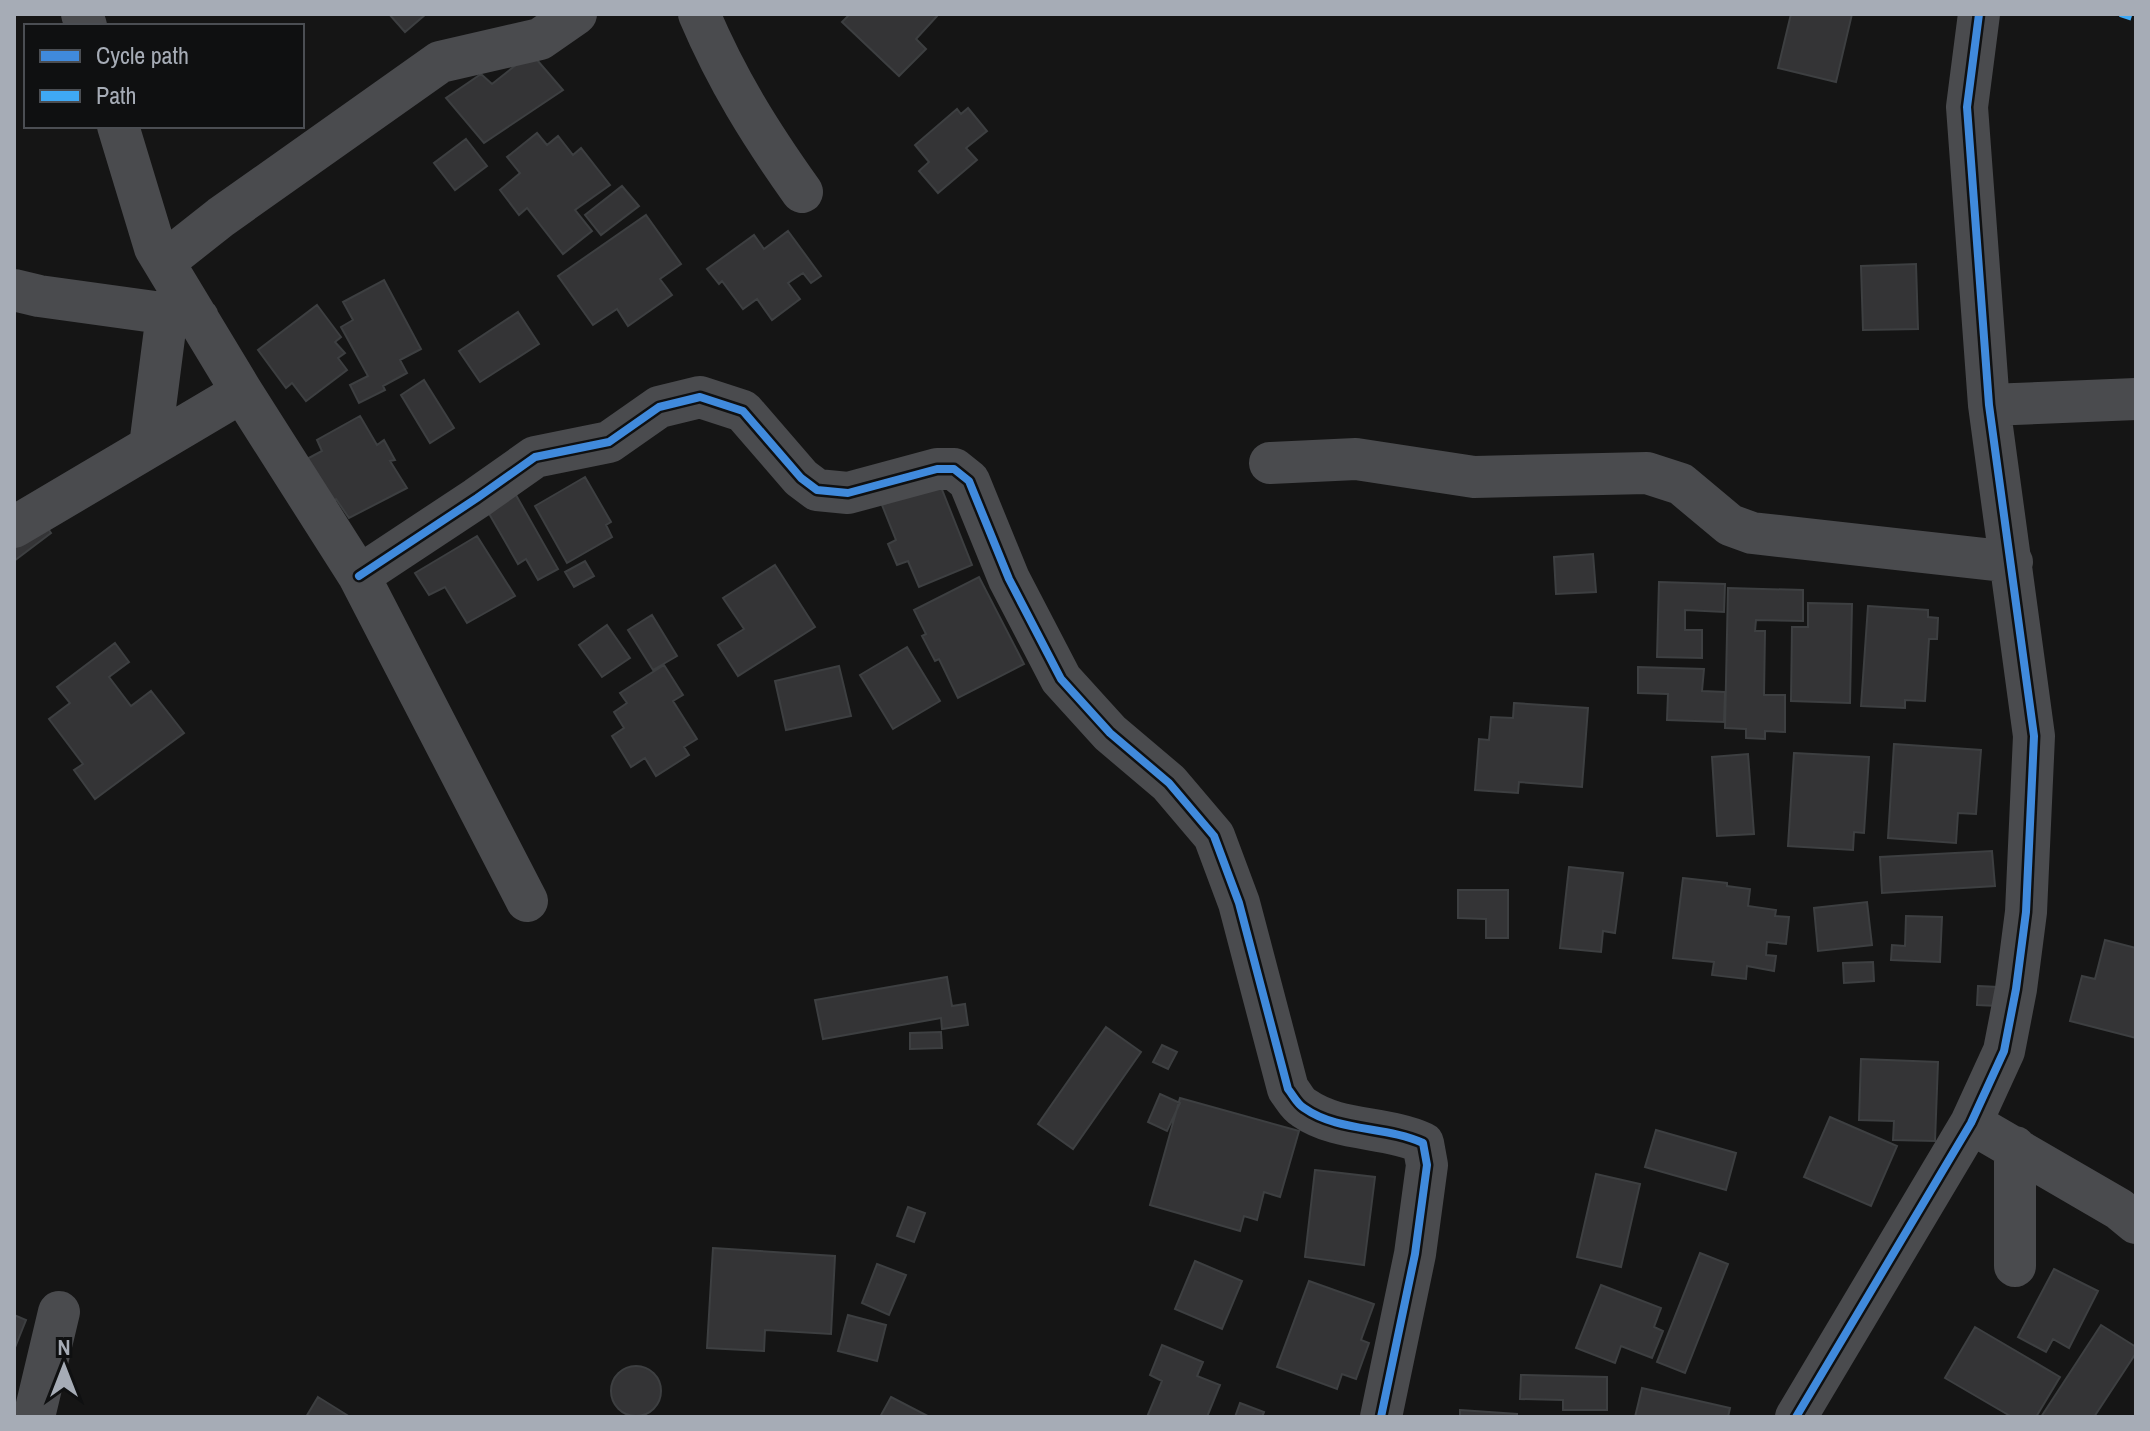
<svg xmlns="http://www.w3.org/2000/svg" width="2150" height="1431" font-family="'Archivo Narrow',sans-serif">
  <style>
    .building { fill: #343436; stroke: #3d3f41; stroke-width: 2 }
    .lines { fill: none; stroke-linecap: round; stroke-linejoin: round }
    .street { stroke: #4a4b4e; stroke-width: 42 }
    .quiet { stroke: #3fa9f5; stroke-width: 6; stroke-dasharray: 12 6; stroke-linecap: butt }
    .cycleway-casing { stroke: #0f1011; stroke-width: 13 }
    .cycleway { stroke: #408adc; stroke-width: 8 }
  </style>
  <rect width="100%" height="100%" fill="#151515"/>
  <!-- building -->
  <path class="building" d="M389,14H426L405,32Z
    M850,14H937L938,15L916,39L926,49L899,76L842,22Z
    M1791,14H1852L1836,82L1778,68Z
    M531,53L563,90L484,143L446,98L481,74L492,84Z
    M968,108L987,131L966,148L977,160L938,193L919,171L929,162L915,145L957,109L961,114Z
    M537,133L547,145L558,136L573,155L581,148L610,185L575,210L592,231L563,254L527,208L519,215L500,190L520,173L507,157Z
    M466,139L487,166L455,190L434,163Z
    M622,186L639,206L601,235L585,215Z
    M646,215L681,264L660,279L672,295L628,326L617,309L593,325L558,276Z
    M788,231L821,276L811,283L803,273L788,283L800,299L772,320L757,299L743,309L722,281L719,284L707,269L754,235L764,249Z
    M1916,264L1918,329L1863,330L1861,266Z
    M384,280L421,349L400,360L407,373L383,386L385,390L359,403L350,385L368,376L341,327L353,320L343,302Z
    M317,305L341,337L335,342L345,353L338,358L347,370L306,401L292,383L286,388L258,350Z
    M518,312L539,344L480,382L459,351Z
    M424,380L454,428L430,443L401,395Z
    M360,416L377,445L384,440L395,460L390,461L407,488L349,518L336,499L324,506L303,461L322,451L317,440Z
    M585,477L611,522L606,525L612,537L567,563L535,506Z
    M939,482L972,565L919,587L908,561L897,565L888,544L896,540L882,505Z
    M512,488L558,569L538,580L526,559L518,564L484,505Z
    M39,516L51,533L14,561V534Z
    M477,536L515,596L467,623L445,587L429,595L415,573Z
    M1593,554L1596,592L1556,594L1554,557Z
    M585,561L594,576L574,587L565,572Z
    M775,565L815,627L738,676L718,645L744,629L723,598Z
    M979,577L1024,664L958,698L939,659L935,661L922,636L926,634L914,610Z
    M1659,582L1725,584L1724,612L1685,610V630H1702V658L1657,657Z
    M1728,588L1803,590V621L1756,620L1755,631H1765L1764,695H1785V732L1765,731V739L1746,738V729L1725,728Z
    M1808,603L1852,604L1850,703L1791,701L1792,627H1808Z
    M1868,606L1928,610V617L1938,618L1937,639H1929L1925,701L1905,700V708L1861,706Z
    M652,615L677,656L653,670L628,630Z
    M607,625L630,658L602,677L579,645Z
    M115,643L129,662L109,677L131,706L151,691L184,733L95,799L74,770L83,764L49,719L70,703L57,687Z
    M907,647L940,701L893,729L860,675Z
    M664,665L683,695L673,701L697,739L684,747L689,755L656,776L645,758L631,767L612,736L624,728L614,712L627,703L620,693Z
    M839,666L851,716L786,730L775,681Z
    M1638,667L1704,669L1702,691L1725,692L1724,722L1667,720L1668,694L1638,693Z
    M1514,703L1588,708L1582,787L1519,782L1518,793L1475,790L1479,739L1489,740L1491,717L1513,718Z
    M1894,744L1981,750L1976,814L1958,813L1956,843L1888,838Z
    M1794,753L1869,757L1864,833L1854,832L1853,850L1788,846Z
    M1748,754L1754,834L1717,836L1712,757Z
    M1992,851L1995,886L1882,893L1880,857Z
    M1569,867L1623,873L1615,933L1603,931L1601,952L1560,948Z
    M1683,878L1727,883V886L1750,889L1748,906L1776,910L1775,916L1789,917L1786,944L1767,942L1766,955L1776,956L1774,971L1747,966L1746,979L1712,975L1714,962L1673,958Z
    M1458,890H1508V938H1486V919L1458,918Z
    M1867,902L1872,945L1818,951L1814,908Z
    M1906,916L1942,917L1940,962L1891,960L1892,945L1905,946Z
    M2105,940L2136,948V1038L2070,1021L2082,976L2095,979Z
    M1873,962L1874,981L1844,983L1843,963Z
    M947,977L952,1006L965,1004L968,1025L942,1029L941,1018L823,1039L815,1000Z
    M1978,986L1999,987L1998,1006L1977,1005Z
    M1106,1027L1141,1052L1073,1149L1038,1124Z
    M941,1032L942,1048L910,1049V1033Z
    M1162,1045L1177,1052L1168,1069L1153,1062Z
    M1861,1059L1938,1062L1935,1141L1893,1140L1894,1121L1859,1120Z
    M1160,1094L1180,1103L1167,1131L1148,1122Z
    M1180,1098L1299,1131L1280,1197L1264,1192L1257,1220L1244,1216L1240,1231L1150,1205Z
    M1830,1117L1897,1146L1871,1206L1804,1177Z
    M1656,1130L1736,1153L1726,1190L1645,1167Z
    M1315,1170L1375,1177L1364,1265L1305,1257Z
    M1596,1174L1640,1184L1621,1267L1577,1257Z
    M908,1207L925,1213L914,1242L897,1236Z
    M713,1248L835,1256L831,1334L765,1330L764,1351L707,1348Z
    M1700,1253L1728,1264L1685,1373L1657,1362Z
    M1195,1261L1242,1281L1222,1329L1175,1309Z
    M877,1264L906,1275L889,1315L862,1303Z
    M2054,1269L2098,1291L2069,1348L2053,1339L2046,1352L2018,1337Z
    M1309,1281L1374,1304L1361,1340L1369,1343L1356,1379L1342,1374L1337,1389L1277,1367Z
    M1601,1285L1661,1308L1654,1327L1663,1331L1652,1358L1621,1346L1615,1363L1576,1348Z
    M14,1315L26,1320L14,1350Z
    M848,1315L886,1325L877,1361L838,1351Z
    M2101,1325L2136,1347V1353L2094,1417H2041Z
    M1975,1327L2060,1377L2036,1417H2012L1945,1378Z
    M1162,1345L1203,1362L1197,1376L1220,1385L1207,1417H1147L1162,1381L1150,1375Z
    M611 1391a25 25 0 1 1 50 0a25 25 0 1 1-50 0Z
    M1521,1375L1607,1377V1410H1563V1400L1520,1399Z
    M1642,1388L1730,1408L1728,1417H1635Z
    M318,1397L350,1417H306Z
    M891,1397L928,1416V1417H880Z
    M1240,1403L1264,1412L1262,1417H1235Z
    M1460,1410L1517,1414V1417H1460Z"/>
  <g class="lines">
    <!-- street -->
    <path class="street" d="M82,14L86,26
      M699,14C727,80 760,133 802,192
      M118,126L155,248L242,392L359,576L527,901
      M164,262L221,217L440,62L540,39L576,14
      M14,290L39,296L198,318
      M1989,405L2136,399
      M150,446L167,314
      M1270,463L1356,459L1474,477L1647,473L1681,484L1730,525L1752,533L2012,562
      M14,527L242,392
      M359,576L477,498L535,457L609,442L659,407L700,397L743,411L801,478L817,490L848,493L937,469H954L969,481L1009,579L1061,679L1110,733L1169,783L1214,836L1239,903L1288,1089C1293,1095 1297,1104 1304,1108C1338,1132 1386,1126 1423,1143L1427,1165L1415,1254L1381,1417
      M1971,1123L2119,1209L2136,1223
      M2015,1147V1266
      M34,1417L59,1312
      M1796,1417L1971,1123L2004,1051L2016,989L2026,912L2034,736L1989,405L1967,107L1979,14"/>
    <!-- quiet -->
    <path class="quiet" d="M2120,14L2136,19"/>
    <!-- cycleway casing -->
    <g class="cycleway-casing">
      <path id="cycleway" d="M359,576L477,498L535,457L609,442L659,407L700,397L743,411L801,478L817,490L848,493L937,469H954L969,481L1009,579L1061,679L1110,733L1169,783L1214,836L1239,903L1288,1089C1293,1095 1297,1104 1304,1108C1338,1132 1386,1126 1423,1143L1427,1165L1415,1254L1381,1417
        M1796,1417L1971,1123L2004,1051L2016,989L2026,912L2034,736L1989,405L1967,107L1979,14"/>
    </g>
    <!-- cycleway -->
    <use href="#cycleway" class="cycleway"/>
  </g>
  <!-- border -->
  <rect width="2150" height="1431" fill="none" stroke="#a6acb6" stroke-width="32"/>
  <!-- legend -->
  <rect x="24" y="24" width="280" height="104" fill="#0f1011" stroke="#4b4e53" stroke-width="2"/>
  <rect x="40" y="50" width="40" height="12" fill="#408adc" stroke="#4b4e53" stroke-width="2"/>
  <text x="96" y="64" font-size="24" fill="#a6acb6">Cycle path</text>
  <rect x="40" y="90" width="40" height="12" fill="#3fa9f5" stroke="#4b4e53" stroke-width="2"/>
  <text x="96" y="104" font-size="24" fill="#a6acb6">Path</text>
  <!-- north arrow -->
  <g transform="translate(64 1367)" stroke="#0f1011" stroke-width="6" paint-order="stroke">
  <path d="M0-6L14 30L0 20L-14 30Z" fill="#a6acb6"/>
  <text y="-12" font-size="22" font-weight="bold" text-anchor="middle" fill="#a6acb6">N</text>
  </g>
</svg>
